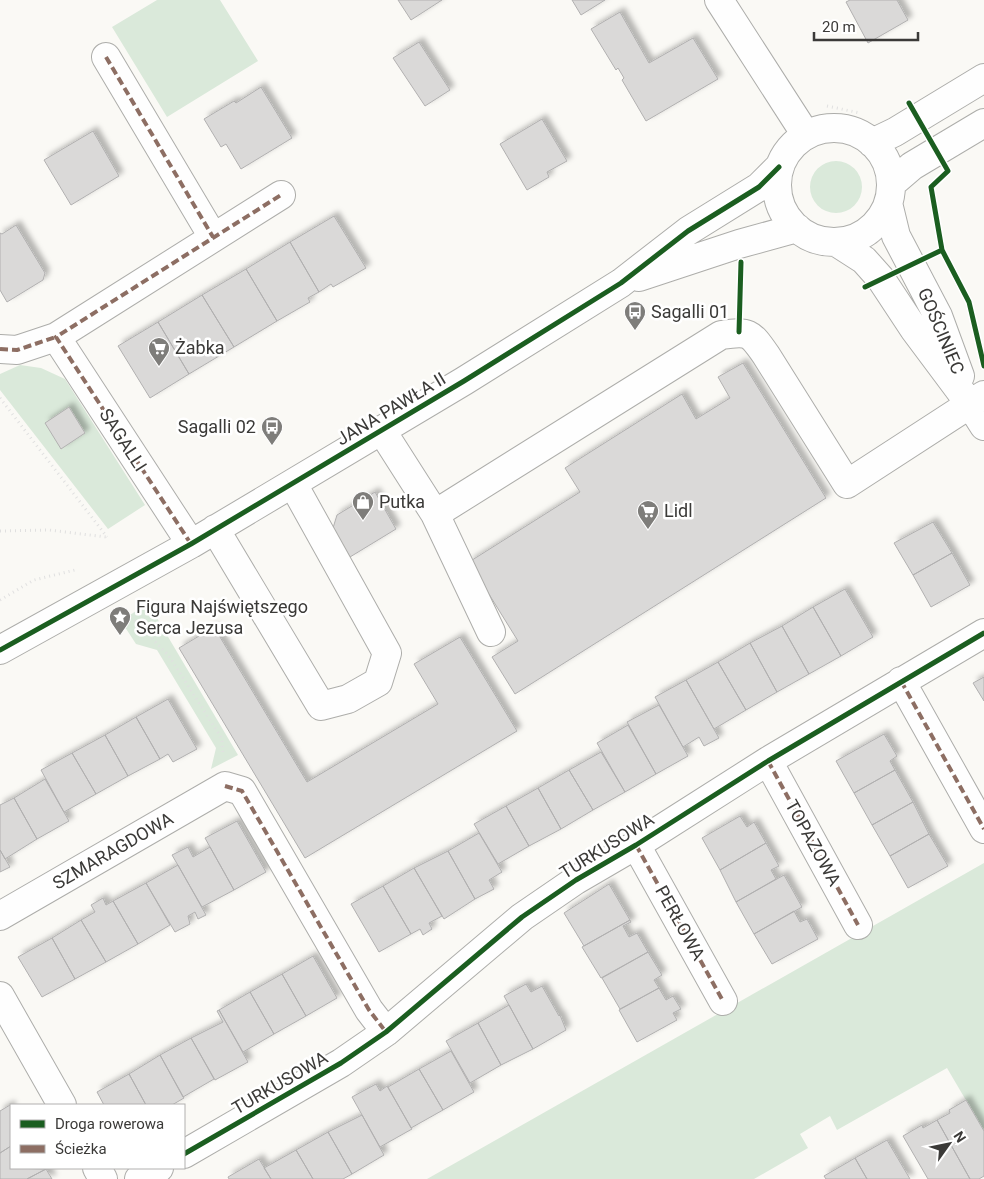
<svg xmlns="http://www.w3.org/2000/svg" width="984" height="1179" font-family="Roboto,sans-serif">
  <style>
    .green { fill: #dae9da }
    .building { fill: #dad9d8; stroke: #b1b0b0; filter: url(#shadow) }
    .lines { fill: none; stroke-linecap: round; stroke-linejoin: round }
    .minor-casing { stroke: #adadaa; stroke-width: 30 }
    .path { stroke: #e0e0e0; stroke-width: 3; stroke-dasharray: 1 4; stroke-linecap: butt }
    .minor { stroke: #fefefe; stroke-width: 28 }
    .quiet { stroke: #8d6e63; stroke-width: 4; stroke-dasharray: 8 4; stroke-linecap: butt }
    .cycleway-casing { stroke: #fff; stroke-width: 8 }
    .cycleway { stroke: #1b5e20; stroke-width: 5 }
    .labels { text-anchor: middle; stroke-width: 5; stroke-linejoin: round; paint-order: stroke }
    .poi-label { font-size: 18px; fill: #3b3a38; stroke: #fff; text-anchor: start }
    .street-label { font-size: 18px; fill: #3b3a38; stroke: #fff }
  </style>
  <defs>
    <filter id="shadow"><feDropShadow dx="4.5" dy="-4.5" stdDeviation="2.5" flood-color="#0004"/></filter>
  </defs>
  <rect width="100%" height="100%" fill="#faf9f5"/>
  <!-- green -->
  <path class="green" d="M157,0H220L258,61L167,117L112,27Z
    M810 187a26 26 0 1 1 52 0a26 26 0 1 1-52 0Z
    M20,365L41,368L65,379L145,505L108,529L0,390V374Z
    M148,603L238,755L211,769L216,748L157,650L136,644L121,621Z
    M984,863V1131L947,1068L837,1130L830,1116L800,1134L808,1148L754,1179H427Z"/>
  <!-- building -->
  <path class="building" d="M398,0H442L411,20Z
    M572,0H605L581,15Z
    M850,0H897L908,20L868,43L846,2Z
    M620,12L649,63L693,38L718,79L646,121L622,80L624,78L618,68L616,70L591,29Z
    M419,42L450,90L425,106L393,58Z
    M261,87L292,138L241,169L226,144L221,147L204,119L234,101L236,103Z
    M542,119L567,161L547,172L549,177L527,190L500,144Z
    M93,131L119,176L71,205L44,160Z
    M334,216L366,268L333,287L331,284L319,292L290,242Z
    M16,225L45,273L43,280L7,302L0,290V233L2,234Z
    M290,242L319,292L308,298L310,302L277,321L246,269Z
    M246,269L277,321L234,347L202,295Z
    M202,295L234,347L189,374L158,322Z
    M158,322L189,374L150,398L118,346Z
    M743,363L826,498L515,694L492,657L518,641L469,562L580,492L565,468L682,394L696,419L730,398L718,377Z
    M69,407L85,433L61,449L45,423Z
    M375,492L396,529L350,557L333,528L337,515Z
    M933,522L952,553L913,575L894,543Z
    M952,553L970,585L931,607L913,575Z
    M845,589L873,637L841,656L813,607Z
    M813,607L841,656L809,674L782,626Z
    M782,626L809,674L777,692L750,643Z
    M214,627L307,782L438,704L414,664L460,637L517,731L305,858L179,648Z
    M750,643L777,692L746,710L718,662Z
    M718,662L746,710L714,729L686,680Z
    M984,677V701L973,683Z
    M686,680L719,738L704,746L699,737L683,747L655,697Z
    M168,699L197,749L173,762L168,754L160,759L136,717Z
    M659,705L688,756L656,774L627,722Z
    M136,717L160,759L128,776L105,735Z
    M628,725L656,774L625,792L597,743Z
    M884,734L897,756L890,761L895,770L854,793L836,761Z
    M105,735L128,776L96,794L72,753Z
    M601,752L625,792L593,810L569,770Z
    M72,753L96,794L64,812L41,770Z
    M569,770L593,810L561,829L538,788Z
    M895,770L913,802L872,825L854,793Z
    M45,779L69,821L37,839L14,798Z
    M538,788L561,829L529,846L506,806Z
    M14,798L37,839L5,859L0,850V805Z
    M913,802L929,834L890,856L872,825Z
    M506,806L529,846L498,864L474,824Z
    M740,816L747,827L754,822L766,843L720,870L702,838Z
    M237,821L266,872L234,890L205,838Z
    M479,833L502,872L489,880L494,889L475,899L448,851Z
    M929,834L948,866L908,888L890,856Z
    M766,843L779,866L771,870L776,879L736,902L720,870Z
    M188,847L193,857L210,847L234,890L202,907L172,855Z
    M0,850L10,867L0,872Z
    M448,851L475,899L444,919L414,868Z
    M178,865L206,915L198,919L195,912L188,916L190,924L175,932L146,883Z
    M414,868L442,916L429,923L432,929L423,935L420,929L411,934L383,886Z
    M784,875L802,907L754,934L736,902Z
    M146,883L170,925L138,944L113,901Z
    M609,884L630,920L584,946L564,913Z
    M383,886L411,934L379,952L351,904Z
    M103,898L106,905L113,901L138,944L106,962L81,920L95,912L91,905Z
    M794,911L800,922L807,919L818,939L772,964L754,934Z
    M81,920L106,962L75,979L52,938Z
    M630,920L631,922L623,926L629,937L637,933L648,952L601,978L582,947Z
    M52,938L75,979L42,997L18,957Z
    M648,952L662,975L654,980L659,988L620,1009L602,978Z
    M313,956L337,998L306,1016L282,974Z
    M282,974L306,1016L274,1034L250,992Z
    M526,984L531,992L542,986L559,1016L560,1015L566,1030L533,1049L504,996Z
    M659,988L666,1000L673,996L681,1009L673,1013L677,1020L637,1042L619,1010Z
    M250,992L274,1034L243,1052L219,1010Z
    M509,1005L533,1049L501,1065L478,1023Z
    M219,1010L248,1062L215,1080L191,1038L223,1022L217,1011Z
    M478,1023L501,1065L470,1083L446,1041Z
    M191,1038L214,1079L183,1097L160,1055Z
    M451,1051L474,1092L443,1110L419,1069Z
    M160,1055L184,1098L172,1105H146L129,1074Z
    M419,1069L443,1110L411,1128L388,1087Z
    M129,1074L146,1105H104L97,1092Z
    M376,1084L380,1091L387,1086L412,1129L380,1147L352,1097Z
    M966,1100L984,1131V1176L979,1179H970L937,1120L950,1113L949,1110Z
    M10,1105L11,1108V1146L0,1153V1111Z
    M362,1115L384,1155L352,1174L328,1132Z
    M937,1120L970,1179H928L903,1136L922,1125L923,1128Z
    M328,1132L352,1174L343,1179H313L296,1150Z
    M887,1140L910,1179H867L855,1158Z
    M11,1146V1168L46,1169L27,1179H0V1153Z
    M296,1150L313,1179H271L264,1168Z
    M855,1158L867,1179H826L824,1176Z
    M259,1159L271,1179H229L228,1177Z
    M46,1169L52,1179H27Z"/>
  <g class="lines">
    <!-- minor casing -->
    <g class="minor-casing">
      <path id="minor" d="M719,0L806,135
        M106,57L213,237
        M777 185a57 57 0 1 1 114 0a57 57 0 1 1-114 0Z
        M872,143L895,132L984,78
        M891,184L912,166L984,123
        M888,203L896,236L938,316L960,376
        M836,242L864,260L881,279L914,329L970,404L984,426
        M639,277L739,244L797,228
        M0,349L17,350L56,337
        M382,431L435,514L491,632
        M435,514L721,335C749,331 750,332 766,355L847,484L984,395
        M215,529L321,706L348,699L378,682L387,653L293,484
        M191,544L56,337L281,195
        M0,650L191,544L464,381L621,283L688,231L759,187L779,167
        M901,681L984,829
        M768,761L858,925
        M636,845L723,1001
        M0,916L225,786L242,791L369,1010L386,1032
        M0,996L62,1105
        M184,1154L341,1063L386,1032L522,917L576,880L636,845L768,761L984,633
        M97,1168L103,1179
        M139,1179L159,1168"/>
    </g>
    <!-- path -->
    <path class="path" d="M827,106L860,113
      M0,398L107,537
      M0,531L49,530L106,537
      M0,600L34,580L75,570
      M126,615L133,619L169,656L222,739L223,755"/>
    <!-- minor -->
    <use href="#minor" class="minor"/>
    <!-- quiet -->
    <path class="quiet" d="M106,57L213,237
      M0,349L17,350L56,337
      M191,544L56,337L281,195
      M901,681L984,829
      M768,761L858,925
      M225,786L242,791L369,1010L386,1032
      M636,845L723,1001"/>
    <!-- cycleway casing -->
    <g class="cycleway-casing">
      <path id="cycleway" d="M909,103L948,171L931,187L942,250L969,302L984,366
        M865,287L942,250
        M739,332L741,262
        M0,650L191,544L464,381L621,283L688,231L759,187L779,167
        M184,1154L341,1063L386,1032L522,917L576,880L636,845L768,761L984,633"/>
    </g>
    <!-- cycleway -->
    <use href="#cycleway" class="cycleway"/>
  </g>
  <!-- icons -->
  <defs>
    <g id="bus-pin" transform="scale(1.125)"><path d="M0 17L-7.5 6A9.5 9.5 0 1 1 7.5 6Z" fill="#7e7d7a" stroke="#fff"/><path d="M-5-6H5V4H4V6H2V4H-2V6H-4V4H-5ZM-3.5-4V0h7V-4ZM-3.5 1.2v1.5H-2V1.2ZM2 1.2v1.5H3.5V1.2Z" fill="#fff"/></g>
    <g id="supermarket-pin" transform="scale(1.125)"><path d="M0 17L-7.5 6A9.5 9.5 0 1 1 7.5 6Z" fill="#7e7d7a" stroke="#fff"/><path d="M-6-5.5h2.5l.6 2H6L4.5 2H-2.5L-4.4-4H-6ZM-1.5 3.2a1.3 1.3 0 1 0 .1 0ZM3 3.2a1.3 1.3 0 1 0 .1 0Z" fill="#fff"/></g>
    <g id="shop-pin" transform="scale(1.125)"><path d="M0 17L-7.5 6A9.5 9.5 0 1 1 7.5 6Z" fill="#7e7d7a" stroke="#fff"/><path d="M-5-2.5h2.3a2.7 3.5 0 0 1 5.4 0H5L5.5 6h-11ZM-1.5-2.5h3a1.5 2.3 0 0 0-3 0Z" fill="#fff"/></g>
    <g id="sight-pin" transform="scale(1.125)"><path d="M0 17L-7.5 6A9.5 9.5 0 1 1 7.5 6Z" fill="#7e7d7a" stroke="#fff"/><path d="M0-6L1.8-2.2L6-1.7L2.9 1.2L3.7 5.4L0 3.3L-3.7 5.4L-2.9 1.2L-6-1.7L-1.8-2.2Z" fill="#fff"/></g>
  </defs>
  <g fill-rule="evenodd">
    <use href="#bus-pin" x="635" y="312"/>
    <use href="#supermarket-pin" x="159" y="348"/>
    <use href="#bus-pin" x="272" y="427"/>
    <use href="#shop-pin" x="363" y="502"/>
    <use href="#supermarket-pin" x="648" y="511"/>
    <use href="#sight-pin" x="120" y="617"/>
  </g>
  <g class="labels">
    <!-- poi labels -->
    <g class="poi-label">
      <text x="651" y="318">Sagalli 01</text>
      <text x="175" y="354">Żabka</text>
      <text x="256" y="433" text-anchor="end">Sagalli 02</text>
      <text x="379" y="508">Putka</text>
      <text x="664" y="517">Lidl</text>
      <text x="136" y="613">Figura Najświętszego<tspan x="136" dy="21">Serca Jezusa</tspan></text>
    </g>
    <!-- street labels -->
    <g class="street-label">
      <text transform="translate(941 331) rotate(67)" y="6">GOŚCINIEC</text>
      <text transform="translate(391 409) rotate(-31)" y="6">JANA PAWŁA II</text>
      <text transform="translate(123 440) rotate(57)" y="6">SAGALLI</text>
      <text transform="translate(813 843) rotate(61)" y="6">TOPAZOWA</text>
      <text transform="translate(607 846) rotate(-32)" y="6">TURKUSOWA</text>
      <text transform="translate(113 851) rotate(-30)" y="6">SZMARAGDOWA</text>
      <text transform="translate(680 923) rotate(61)" y="6">PERŁOWA</text>
      <text transform="translate(280 1083) rotate(-30)" y="6">TURKUSOWA</text>
    </g>
  </g>
  <!-- legend -->
  <rect x="10" y="1104" width="175" height="65" fill="#ffffff" stroke="#b1b0af"/>
  <rect x="20" y="1120" width="25" height="8" fill="#1b5e20" stroke="#b1b0af"/>
  <text x="55" y="1129" font-size="15" fill="#3b3a38">Droga rowerowa</text>
  <rect x="20" y="1145" width="25" height="8" fill="#8d6e63" stroke="#b1b0af"/>
  <text x="55" y="1154" font-size="15" fill="#3b3a38">Ścieżka</text>
  <!-- north arrow -->
  <g transform="translate(949 1144) rotate(57)" stroke="#ffffff" stroke-width="4" paint-order="stroke">
  <path d="M0-4L9 19L0 12L-9 19Z" fill="#3b3a38"/>
  <text y="-8" font-size="14" font-weight="bold" text-anchor="middle" fill="#3b3a38">N</text>
  </g>
  <!-- scale -->
  <path d="M814 32v8h104v-8" fill="none" stroke="#3b3a38" stroke-width="2.5"/>
  <text x="822" y="32" font-size="15" fill="#3b3a38" stroke="#ffffff" stroke-width="4" paint-order="stroke">20 m</text>
</svg>
